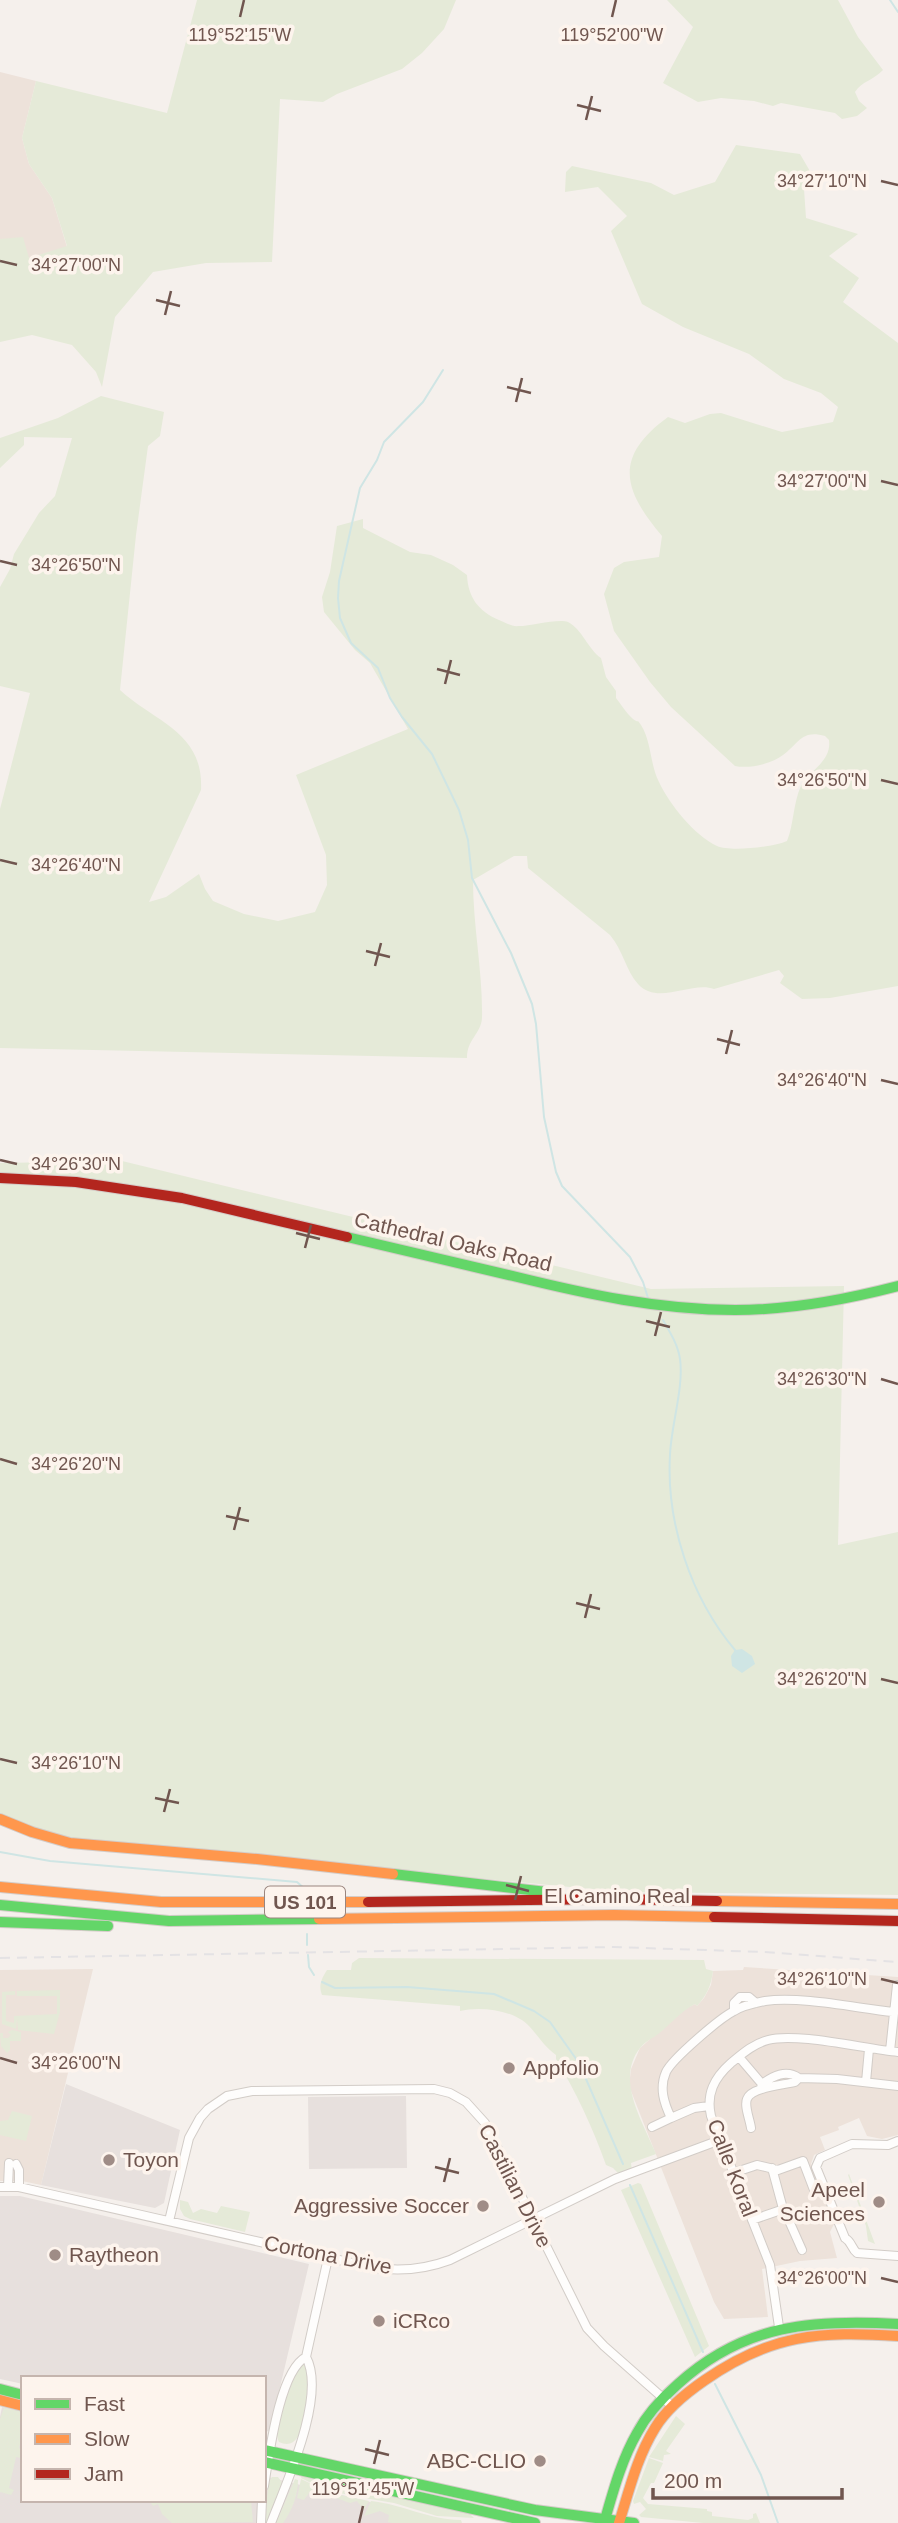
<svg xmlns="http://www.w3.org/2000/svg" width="898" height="2523" font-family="Arial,sans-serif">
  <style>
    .residential { fill: #ede2da }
    .industrial { fill: #e7e0dd }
    .green { fill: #e5ead8 }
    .water { fill: #cfe5e4 }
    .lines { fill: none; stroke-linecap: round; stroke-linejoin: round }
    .stream { stroke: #cfe5e4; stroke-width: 2 }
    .street-casing { stroke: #d2ccc7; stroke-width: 10 }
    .fast-casing { stroke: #d4ccc8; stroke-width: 12 }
    .slow-casing { stroke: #d4ccc8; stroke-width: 12 }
    .jam-casing { stroke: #d4ccc8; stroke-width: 12 }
    .street { stroke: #fefdfc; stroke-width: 8 }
    .fast { stroke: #63d668; stroke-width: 10 }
    .slow { stroke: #ff974d; stroke-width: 10 }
    .jam { stroke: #b3261e; stroke-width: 10 }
    .rail { stroke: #e4e2e4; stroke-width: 2; stroke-dasharray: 10 7; stroke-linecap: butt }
    .ticks { fill: none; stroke: #70564f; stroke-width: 2.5 }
    .poi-dot { fill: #9f8c86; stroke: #fdf4ed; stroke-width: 2.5 }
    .labels { text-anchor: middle; stroke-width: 7; stroke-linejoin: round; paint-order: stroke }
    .shield { fill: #fdf4ed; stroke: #9a857e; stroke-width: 2 }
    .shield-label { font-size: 19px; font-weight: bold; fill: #70564f }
    .street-label { font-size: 21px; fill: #70564f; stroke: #fdf4ed }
    .poi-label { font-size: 21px; fill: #70564f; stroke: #fdf4ed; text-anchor: start }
    .ticks-label { font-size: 18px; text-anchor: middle; fill: #70564f; stroke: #fdf4ed; stroke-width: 7; stroke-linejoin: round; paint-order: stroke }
  </style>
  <rect width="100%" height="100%" fill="#f5f0ec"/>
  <!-- residential -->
  <path class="residential" d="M0,72L36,81L22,138L29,164L52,198L67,247L29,258L0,239Z
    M744,1967L898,1977V2135L882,2139L867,2136L859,2118L838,2127L839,2130L820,2137L825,2150L814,2155L811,2164L834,2224L830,2232L837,2258L800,2261L762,2269L768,2317L724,2319L714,2302L629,2086L631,2069L640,2048L683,2010L695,2004L697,2006L704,1998L711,1985L713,1971L743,1970Z
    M93,1969L41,2185L22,2181H0V1970Z"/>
  <!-- industrial -->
  <path class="industrial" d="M66,2084L180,2130L164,2203L155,2208L41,2185Z
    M406,2096L407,2168L309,2169L308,2097Z
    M0,2196H20L309,2264L270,2430L264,2433V2378H23V2384L0,2379Z
    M2,2407L23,2412V2500H264V2476L456,2523H0V2417Z"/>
  <!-- green -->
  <path class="green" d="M197,0H456L444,29L422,53L402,69L337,94L323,102L280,99L272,262L206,263L153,272L115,317L102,387L96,372L72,345L32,335L0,342V239L23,237L29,258L67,246L52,198L29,164L22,138L36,81L167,113Z
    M667,0H838L858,37L883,70C874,80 862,81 855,92L859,101L867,108L857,116L842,119L835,113L781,103L773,106L754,101L721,98L698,102L663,83L693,27Z
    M736,145L800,154L818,185L804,189L806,218L858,234L829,256L859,278L843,302L898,343V986L830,998L802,999L780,983L784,976L779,970L714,989C691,981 658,1006 638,984C626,971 623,950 610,935L528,868L527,856H514L473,880C473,927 483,972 482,1018C481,1034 467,1039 467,1058L0,1048V809L30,693L0,686V587L10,569L14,554L39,513L55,496L72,438L24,437V445L0,468V438L58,418L101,396L164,412L160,436L148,446L136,535L120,690C156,723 204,732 201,790L149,902L166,897L199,874L205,889L213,901L244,914L278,921L315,912L327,885L326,855L296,775L408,729L370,663L355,650L324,612L322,597L330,572L337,526L363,519V528L410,552L431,555L453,565L467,575C468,597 478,611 499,620C506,623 512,627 519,626C531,626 559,618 568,622C582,629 588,649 601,658L606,677L616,691V698C621,704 626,713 633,719C640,724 636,718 641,725C652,743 650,765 659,782C670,805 694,835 717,846C730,852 774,847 787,841C794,824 793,803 801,786C810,770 832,761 829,740L825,736C802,729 799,743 783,755C771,764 749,769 735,766L671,707L650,682L614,631L604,594L614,568L624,562L659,557L662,536C623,490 613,457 668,417L685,423L710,414L721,413L782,432L833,422L838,407L821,393L784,379L749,354L683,327L642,304L611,231L627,216L598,187L565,192L566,172L572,166L651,183L674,195L715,182Z
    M122,1161L651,1289L844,1286L838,1545L898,1532V1895L622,1892L65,1838L0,1815V1163Z
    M359,1958L704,1960L706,1969L713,1971C711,1986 707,1995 697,2006L695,2004C680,2012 670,2025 657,2035C651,2039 645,2042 640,2048C615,2080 643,2122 656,2154L631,2163L632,2171L620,2175L613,2168L606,2165C593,2128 576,2092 556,2059V2055C544,2046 539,2037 529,2026C514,2010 480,2006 460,2011V2006L322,1995C318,1985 322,1978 327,1970H351L352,1963Z
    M60,1990V2012L54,2034L18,2030L17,2019L16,2029L2,2024V1992L15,1991V1995H6V2021L14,2023V2016L57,2014V1996H17V1991Z
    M12,2030L21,2032V2041H10V2050L7,2053L1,2046L0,2033H3V2038H8L11,2035L8,2032Z
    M12,2111L32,2116L26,2141L0,2135V2121L8,2120Z
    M849,2174L875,2244L868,2241L866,2226L848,2175Z
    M638,2183L641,2184L709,2346L695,2357L621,2190Z
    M180,2200L188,2202L193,2213L201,2209L217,2213L221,2206L250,2212L245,2232L190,2219L184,2216L180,2209Z
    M302,2362L307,2363C307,2381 311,2457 279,2442C270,2424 293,2379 302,2362Z
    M4,2408L23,2412V2433L19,2448L23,2450L21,2458L16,2457L9,2488L14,2490L11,2495L0,2492V2419Z
    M676,2416L685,2424L666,2451L671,2454L664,2455L663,2461L649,2457Z
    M649,2458L663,2463L654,2483H651L643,2498L648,2504L707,2509V2511L712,2512V2516L748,2520L753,2518V2514L756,2513L760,2523H703L641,2517L639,2515L646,2509L640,2502L634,2504L633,2501Z
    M302,2475L326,2483L325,2485L341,2488L352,2496L318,2487L322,2484L315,2485L301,2478Z
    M272,2477H278L283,2484L269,2523H264L269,2481Z
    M295,2479L298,2480C298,2495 292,2511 283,2523H276Z
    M301,2479L331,2493L369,2501L364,2510L357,2501L350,2503L328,2495L324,2497L309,2493L304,2500L297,2498Z
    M348,2485L469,2513L474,2518L437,2516L394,2503L358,2497L342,2487Z
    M149,2500H251L253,2522L172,2523L162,2514L158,2504L153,2506Z
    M371,2501C401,2504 430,2520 461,2520L462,2523H392L388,2522L389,2515L380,2511L364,2516Z"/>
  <!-- water -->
  <path class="water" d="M742,1649L752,1656L755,1664L742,1673L732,1666L731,1656L735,1650Z"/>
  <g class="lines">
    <!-- stream -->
    <path class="stream" d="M890,0L898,12
      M443,370L423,402L384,442L377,460L360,488L339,581L338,598L340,618L351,643L378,668L390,698L402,717L432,754L459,810L468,840L472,878L511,953L532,1004L536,1024L544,1117L556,1172L562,1186L630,1257L643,1282L648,1298
      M663,1320C670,1332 678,1345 680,1359C684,1387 671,1426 670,1455C666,1523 691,1598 735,1650
      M0,1852L50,1861L297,1882L305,1889L307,1896
      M307,1934V1945
      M308,1955L309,1967L314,1975
      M322,1982L335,1988L407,1987L494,1994L534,2011L550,2022L579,2063L623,2164
      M630,2185L703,2352
      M715,2384L761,2475L778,2523"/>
    <!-- street casing -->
    <g class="street-casing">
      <path id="street" d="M734,2011V2003L740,1997H749L756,2003
        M890,2051L897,1985
        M739,2057L762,2084
        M799,2078L837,2079L898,2086
        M866,2082L869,2049
        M709,2106L694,2108L671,2118C664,2103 659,2088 666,2072C672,2059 720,2018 734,2011C742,2006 755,2003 765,2001C801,1996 856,2008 893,2012
        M652,2127L671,2118
        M751,2128C750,2120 744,2106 747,2099C751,2087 784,2085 795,2082L799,2078C786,2069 773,2076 762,2084L761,2088
        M898,2141L888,2145L852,2144L820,2158L816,2167L845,2238C852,2242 851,2248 857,2253L898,2256
        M16,2164L19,2170V2187
        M772,2168L782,2205L802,2250
        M733,2173L757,2165L778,2170L803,2161L814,2190
        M0,2187H19L370,2267C397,2272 423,2270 450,2260L615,2179L720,2140
        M8,2187L9,2163
        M752,2220L784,2209
        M169,2221L189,2138L200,2118L208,2109L227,2096L252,2091L434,2089L450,2093L466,2102L485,2123L587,2328L604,2346L672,2406
        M779,2327L770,2265L711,2116C706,2094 714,2078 731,2063C742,2054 753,2044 768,2040C796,2032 865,2049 898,2052
        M264,2486C269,2457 279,2371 306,2357
        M261,2523L262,2500
        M271,2523C286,2484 327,2395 306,2357L328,2258"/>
    </g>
    <!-- fast casing -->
    <g class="fast-casing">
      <path id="fast" d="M347,1237C402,1250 458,1263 513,1276C586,1294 659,1310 735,1310C791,1310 844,1300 898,1286
        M393,1874L547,1892
        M0,1905L169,1921L319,1919
        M0,1922L108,1926
        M0,2389L23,2395
        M264,2450L535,2510L634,2523
        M264,2462L535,2523
        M604,2523C613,2492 621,2461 637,2433C647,2414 662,2398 678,2384C744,2324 813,2319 898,2324"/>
    </g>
    <!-- slow casing -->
    <g class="slow-casing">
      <path id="slow" d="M0,1819L32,1832L70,1843L257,1859L393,1874
        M0,1887L161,1902H368
        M717,1901L898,1904
        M319,1919L614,1915L714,1917
        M0,2400L23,2406
        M619,2523C629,2491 637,2457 655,2428C667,2408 686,2393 705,2380C771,2334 820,2331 898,2336"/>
    </g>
    <!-- jam casing -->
    <g class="jam-casing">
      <path id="jam" d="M0,1178L76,1182L182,1198L347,1237
        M368,1902L611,1899L717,1901
        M714,1917L898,1921"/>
    </g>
    <!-- street -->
    <use href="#street" class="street"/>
    <!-- fast -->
    <use href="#fast" class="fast"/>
    <!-- slow -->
    <use href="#slow" class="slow"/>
    <!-- jam -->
    <use href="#jam" class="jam"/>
    <!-- rail -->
    <path class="rail" d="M0,1958L614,1947L764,1952L898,1962"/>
  </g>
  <!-- ticks -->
  <path class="ticks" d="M240,17L244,0M612,17L616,0M577,105L601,111M586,120L592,96M881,181L898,185M0,261L17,265M156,300L180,306M165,315L171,291M507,387L531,393M516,402L522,378M881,481L898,485M0,561L17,565M437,669L460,675M445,684L451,660M881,780L898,784M0,860L17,864M366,951L390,957M375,966L381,943M717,1039L740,1045M726,1054L732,1030M881,1080L898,1084M0,1160L17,1164M296,1233L320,1239M305,1248L311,1225M646,1321L670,1327M655,1336L661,1312M881,1379L898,1384M0,1459L17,1464M226,1516L249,1521M234,1530L240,1507M576,1603L600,1609M585,1618L591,1594M881,1679L898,1683M0,1759L17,1763M155,1798L179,1803M164,1812L170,1789M506,1885L529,1891M515,1900L521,1876M881,1979L898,1983M0,2058L17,2063M435,2167L459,2173M444,2182L450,2158M881,2278L898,2282M365,2449L389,2455M374,2464L380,2440M359,2523L363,2506"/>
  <!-- markers -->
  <g class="poi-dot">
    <circle cx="509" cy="2068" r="7"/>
    <circle cx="109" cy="2160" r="7"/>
    <circle cx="879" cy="2202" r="7"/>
    <circle cx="483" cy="2206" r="7"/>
    <circle cx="55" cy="2255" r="7"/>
    <circle cx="379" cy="2321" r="7"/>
    <circle cx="540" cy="2461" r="7"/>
  </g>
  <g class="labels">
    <!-- shield labels -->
    <rect class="shield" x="265" y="1886.5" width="80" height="31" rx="5"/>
    <g class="shield-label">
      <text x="305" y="1909">US 101</text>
    </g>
    <!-- street labels -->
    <g class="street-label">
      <text transform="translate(453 1242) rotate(13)" y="7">Cathedral Oaks Road</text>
      <text x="617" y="1903">El Camino Real</text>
      <text transform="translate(732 2168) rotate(69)" y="7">Calle Koral</text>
      <text transform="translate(515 2186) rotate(63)" y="7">Castilian Drive</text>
      <text transform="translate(328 2255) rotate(11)" y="7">Cortona Drive</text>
    </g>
    <!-- poi labels -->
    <g class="poi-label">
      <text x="523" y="2075">Appfolio</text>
      <text x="123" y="2167">Toyon</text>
      <text x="865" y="2197" text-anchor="end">Apeel<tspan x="865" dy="24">Sciences</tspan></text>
      <text x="469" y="2213" text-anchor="end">Aggressive Soccer</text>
      <text x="69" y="2262">Raytheon</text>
      <text x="393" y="2328">iCRco</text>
      <text x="526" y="2468" text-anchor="end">ABC-CLIO</text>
    </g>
  </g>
  <g class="ticks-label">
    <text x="240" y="41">119°52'15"W</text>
    <text x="612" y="41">119°52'00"W</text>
    <text x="822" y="187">34°27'10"N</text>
    <text x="76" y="271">34°27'00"N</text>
    <text x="822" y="487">34°27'00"N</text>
    <text x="76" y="571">34°26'50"N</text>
    <text x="822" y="786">34°26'50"N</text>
    <text x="76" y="871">34°26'40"N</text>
    <text x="822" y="1086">34°26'40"N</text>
    <text x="76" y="1170">34°26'30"N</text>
    <text x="822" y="1385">34°26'30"N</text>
    <text x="76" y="1470">34°26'20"N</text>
    <text x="822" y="1685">34°26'20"N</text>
    <text x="76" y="1769">34°26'10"N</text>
    <text x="822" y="1985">34°26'10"N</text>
    <text x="76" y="2069">34°26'00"N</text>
    <text x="822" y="2284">34°26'00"N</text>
    <text x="363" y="2495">119°51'45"W</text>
  </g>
  <!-- legend -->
  <rect x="21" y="2376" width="245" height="126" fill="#fdf4ed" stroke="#c5b5ae" stroke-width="2"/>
  <rect x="35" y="2399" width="35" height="10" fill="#63d668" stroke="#c5b5ae" stroke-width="2"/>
  <text x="84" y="2411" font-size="21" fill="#70564f">Fast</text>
  <rect x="35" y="2434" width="35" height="10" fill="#ff974d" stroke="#c5b5ae" stroke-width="2"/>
  <text x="84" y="2446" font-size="21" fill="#70564f">Slow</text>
  <rect x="35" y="2469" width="35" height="10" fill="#b3261e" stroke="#c5b5ae" stroke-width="2"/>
  <text x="84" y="2481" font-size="21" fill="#70564f">Jam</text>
  <!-- scale -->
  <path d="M653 2488v10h189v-10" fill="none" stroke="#70564f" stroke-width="3.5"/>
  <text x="664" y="2488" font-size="21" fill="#70564f" stroke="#fdf4ed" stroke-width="5" paint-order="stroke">200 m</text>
</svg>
